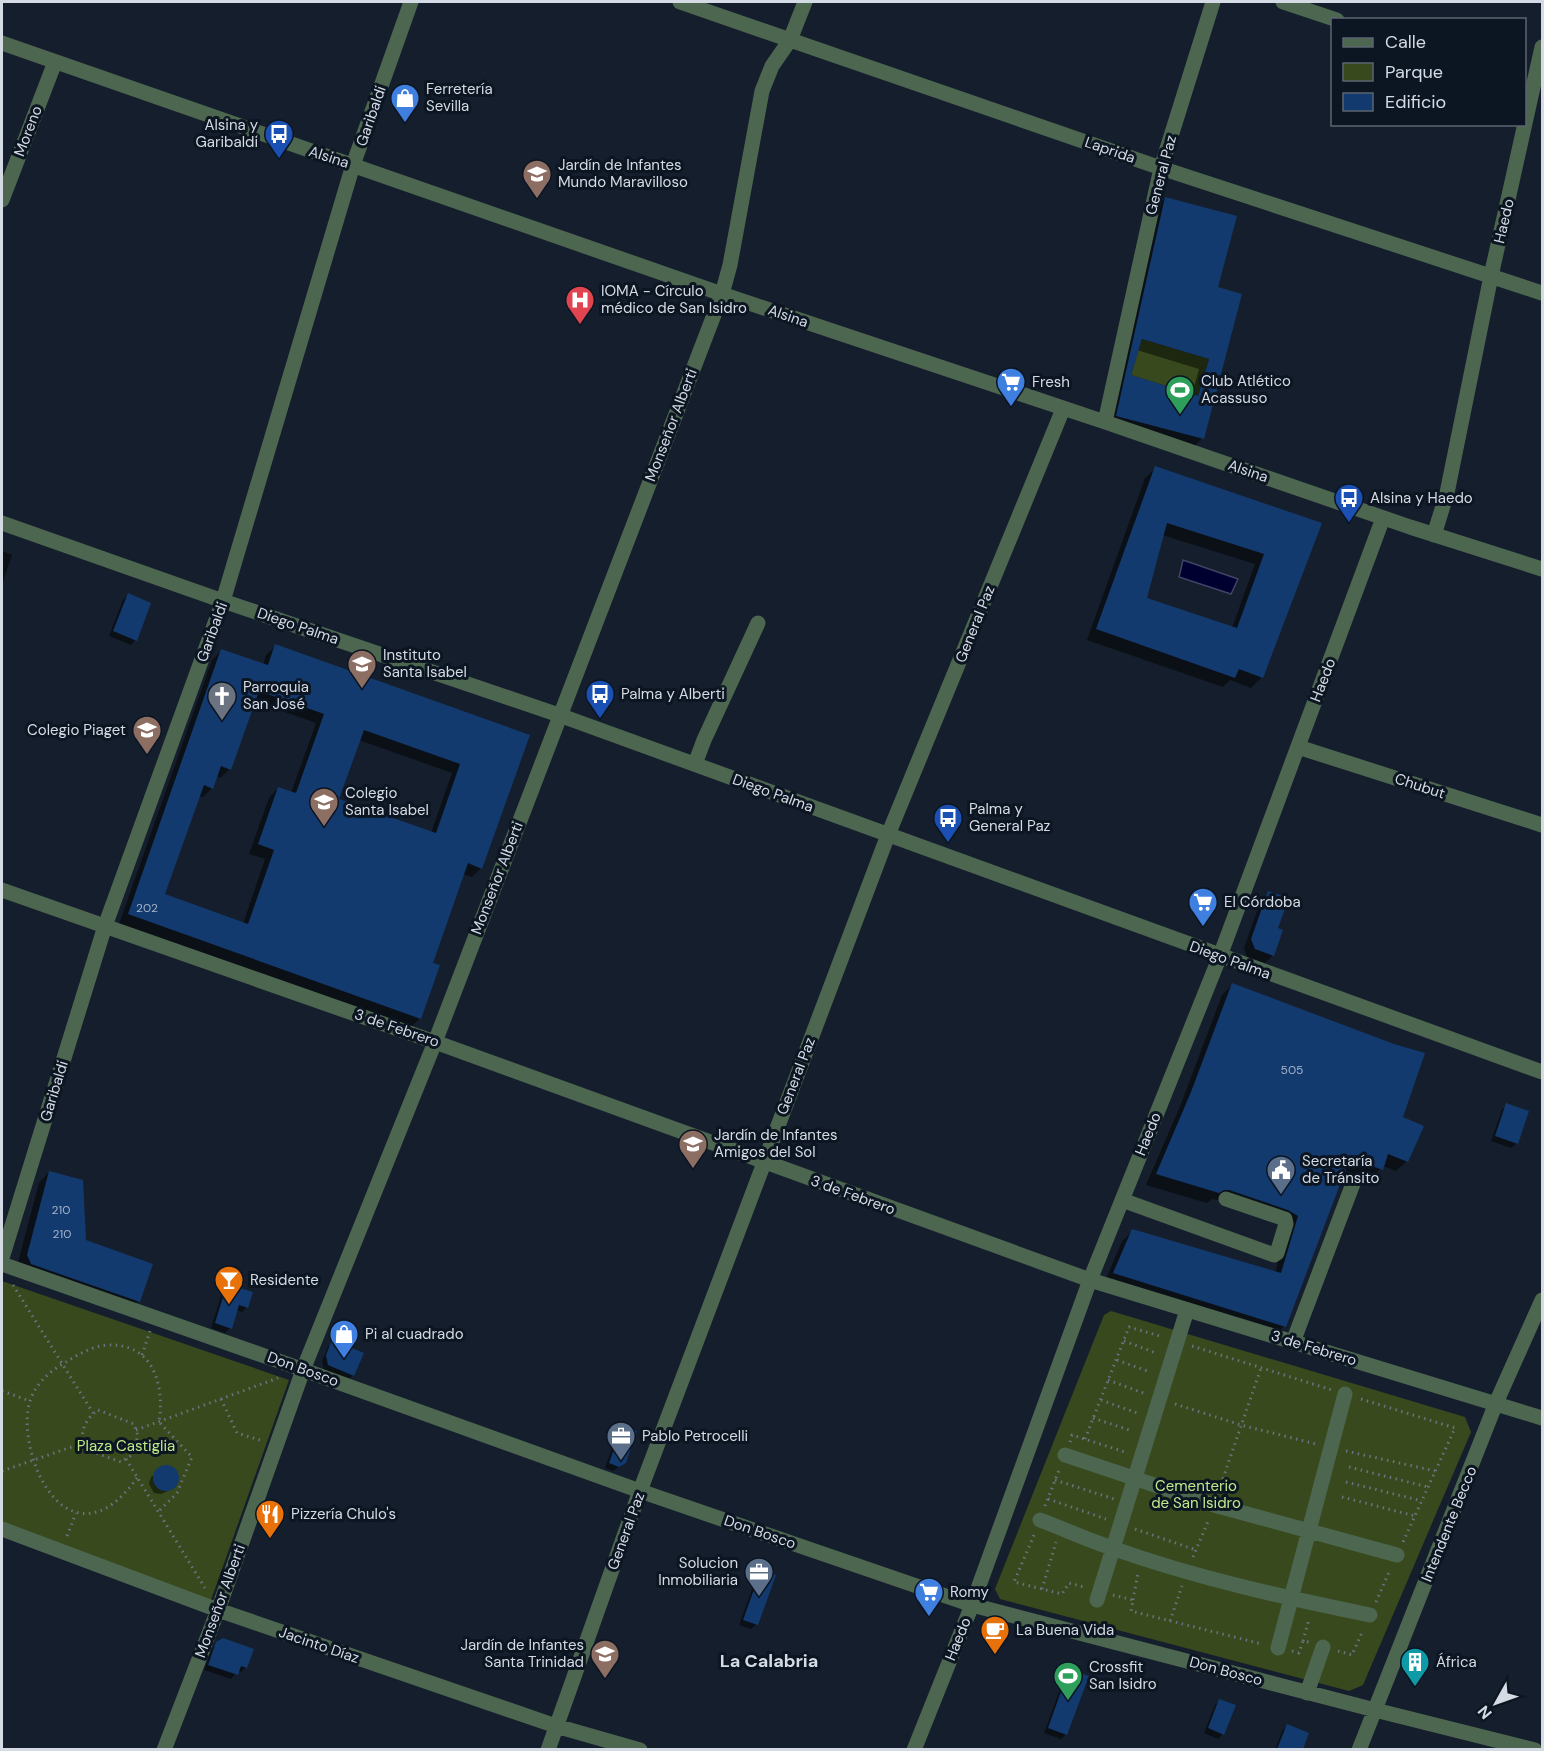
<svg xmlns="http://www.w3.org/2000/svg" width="1544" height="1751" font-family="'DM Sans',sans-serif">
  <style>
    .green { fill: #37491d }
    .water { fill: #000030; stroke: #404266; stroke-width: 1.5 }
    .shadow { fill: #0007; fill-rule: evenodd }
    .building { fill: #133a6f; fill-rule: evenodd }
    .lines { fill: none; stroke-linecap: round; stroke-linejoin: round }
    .path { stroke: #6b737f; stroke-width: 3; stroke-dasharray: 1.5 4.5; stroke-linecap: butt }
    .minor { stroke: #4d6650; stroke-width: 15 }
    .labels { text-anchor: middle; stroke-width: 6; stroke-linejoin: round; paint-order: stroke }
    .number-label { font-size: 12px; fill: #a4b3c7 }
    .poi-label { font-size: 15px; fill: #d4dbe4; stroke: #0c1522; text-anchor: start }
    .street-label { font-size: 15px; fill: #d4dbe4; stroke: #0c1522 }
    .park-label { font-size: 15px; fill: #c0ea8a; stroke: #0c1522 }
    .quarter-label { font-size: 18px; font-weight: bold; fill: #d4dbe4; stroke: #0c1522 }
  </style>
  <rect width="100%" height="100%" fill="#151e2c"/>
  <!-- green -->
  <path class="green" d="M1142,339L1209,359L1198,396L1131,375Z
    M2,1281L289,1380L211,1600L2,1524Z
    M1111,1311L1465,1417L1471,1432L1363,1685L1349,1691L1000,1599L995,1589L1104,1315Z"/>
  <!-- water -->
  <path class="water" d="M1183,560L1238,579L1231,594L1179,577Z"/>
  <!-- shadow -->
  <path class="shadow" d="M1165,198L1216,288L1202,438L1192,449L1107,426L1155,209ZM1137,350L1199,369L1192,395L1130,376Z
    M1156,468L1320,524L1262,677L1251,688L1230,680L1223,687L1087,640L1145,478ZM1162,535L1255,564L1232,628L1145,599Z
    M2,551L12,555L2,584Z
    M128,595L135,640L131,645L109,636L123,600Z
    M276,646L528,735L481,868L472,877L462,874L431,964L420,1018L411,1027L119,924L212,660L222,650L263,665L266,655ZM254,701L316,723L291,793L278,788L269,798L249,854L265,859L243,924L163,895L198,796L203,797L212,788L216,776L220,778L230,769ZM359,740L452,773L431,833L337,800Z
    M1269,893L1276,929L1273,955L1265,963L1247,957L1244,948L1261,900Z
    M1232,985L1401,1118L1407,1161L1396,1171L1383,1166L1371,1179L1344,1170L1284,1326L1274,1336L1104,1284L1122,1241L1133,1231L1275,1273L1288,1227L1278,1220L1218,1200L1212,1199L1207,1203L1146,1185L1181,1104L1222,995Z
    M1507,1105L1527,1112L1516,1144L1511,1148L1491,1141L1502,1110Z
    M49,1172L84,1241L138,1301L128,1311L17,1266L39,1183Z
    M228,1286L247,1307L242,1312L236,1310L230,1328L225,1333L211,1328L223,1290Z
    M333,1342L353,1375L348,1380L324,1370L322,1361L328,1347Z
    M623,1428L624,1463L613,1471L605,1468L618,1432Z
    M166,1467L173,1469L177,1479L168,1491L161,1494L154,1493L149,1484L151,1477Z
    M762,1571L774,1576L756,1624L751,1629L739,1625L757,1576Z
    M217,1643L246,1667L241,1672L238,1671L231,1679L204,1670L212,1649Z
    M1070,1671L1066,1734L1061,1739L1044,1733L1065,1676Z
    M1220,1701L1223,1734L1218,1739L1204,1733L1215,1705Z
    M1287,1726L1307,1734L1302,1750H1275L1282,1731Z"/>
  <!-- building -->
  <path class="building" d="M1165,197L1237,216L1218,287L1242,294L1204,439L1116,416ZM1142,339L1209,359L1198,396L1131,375Z
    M1155,466L1322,523L1263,678L1239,669L1235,678L1096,629ZM1167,523L1264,554L1237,628L1147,598Z
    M128,593L151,603L137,641L113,631Z
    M275,644L530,735L482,869L468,863L433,963L440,965L421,1019L128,914L221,649L268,665ZM259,691L324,714L296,793L278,787L258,844L274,850L248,924L165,894L204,785L213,789L221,766L231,770ZM364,730L460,764L436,833L339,799Z
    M1268,891L1289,898L1278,928L1283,930L1274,956L1255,949L1251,939Z
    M1232,983L1394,1044L1425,1053L1403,1117L1424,1126L1408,1162L1388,1154L1383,1170L1350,1158L1286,1327L1113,1273L1132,1229L1281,1273L1298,1216L1288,1210L1229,1190H1224L1219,1193L1156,1174L1191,1092Z
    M1506,1103L1529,1111L1518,1144L1495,1136Z
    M49,1171L83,1180L86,1240L153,1264L140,1302L31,1264L27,1255Z
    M227,1284L253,1292L248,1308L239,1305L232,1329L215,1323Z
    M332,1340L364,1353L354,1376L328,1365L326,1355Z
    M622,1426L637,1431L626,1463L619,1467L609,1463Z
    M153 1478a13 13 0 1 1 26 0a13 13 0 1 1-26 0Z
    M761,1570L776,1575L758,1625L743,1620Z
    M223,1638L254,1649L247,1668L241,1666L238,1675L208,1665L216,1642Z
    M1069,1669L1089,1676L1067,1735L1048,1728Z
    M1219,1699L1236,1705L1224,1735L1208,1728Z
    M1287,1724L1309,1733L1303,1749H1277Z"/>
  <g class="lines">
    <!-- path -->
    <path class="path" d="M13,1285L93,1413
      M1124,1341L1156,1353
      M1192,1346L1332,1390
      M142,1355L150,1331
      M1117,1360L1150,1372
      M1108,1380L1146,1394
      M2,1391L30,1401
      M221,1399L237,1433L263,1441
      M1361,1399L1455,1428L1403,1542
      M1101,1400L1140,1414
      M1175,1404L1241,1425L1316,1444
      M98,1410L134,1424L138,1436L130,1456L121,1462L84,1449C79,1433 85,1419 98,1410Z
      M1093,1418L1132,1431
      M136,1430L278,1378
      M1085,1439L1129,1327L1163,1337
      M1070,1442L1072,1435L1128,1453
      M1346,1451L1435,1471
      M126,1459L205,1588
      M1349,1467L1428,1487
      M2,1471L83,1443
      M137,1478C126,1493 111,1510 92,1513C45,1521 18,1438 30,1401C36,1383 50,1371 66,1362C79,1354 92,1346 108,1345C153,1343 165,1385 159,1422L192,1457L177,1493L158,1512
      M1055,1480L1114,1499
      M1346,1482L1422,1501
      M1219,1490L1261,1368
      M1342,1497L1415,1516
      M1048,1499L1106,1519
      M1045,1506L1059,1470
      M1135,1529L1196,1550
      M1034,1535L1014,1582L1062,1594L1069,1583L1084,1587
      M67,1536L76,1513
      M1193,1557L1209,1519
      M1042,1589L1056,1542
      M1113,1595L1133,1600L1131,1611L1262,1644
      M1133,1600L1138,1573
      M1376,1602L1390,1570
      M1170,1621L1182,1586
      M1303,1641L1309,1619
      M1292,1651L1299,1653L1303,1641L1309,1642
      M1338,1651L1352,1655L1363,1630"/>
    <!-- minor -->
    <path class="minor" d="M680,2L1161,168L1542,293
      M1283,2L1337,20
      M2,43L722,294L1105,422L1410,527L1542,569
      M2,200L55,62
      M1105,422L1161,168L1213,2
      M2,523L223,601L559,715L1542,1072
      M1434,535L1447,493L1491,276L1542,47
      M1298,747L1542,825
      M695,764L704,740L758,623
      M2,890L435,1042L1090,1280L1542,1418
      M1122,1200L1274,1255L1277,1253L1286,1224L1285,1219L1226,1199
      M2,1258L105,926L223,601L353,165L411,2
      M2,1264L276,1360L640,1491L972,1605L1375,1710L1535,1750
      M1293,1342L1354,1181
      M1065,1455L1214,1505L1397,1555
      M1040,1520C1064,1529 1088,1540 1112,1548C1196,1578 1283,1597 1370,1615
      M2,1529L218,1610L556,1726L640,1750
      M1097,1600L1187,1310
      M1278,1648L1345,1394
      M1307,1693L1323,1647
      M164,1750L218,1610L303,1370L435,1042L722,294L730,265L762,91L772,66L790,40L805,2
      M548,1750L640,1491L888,835L1063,409
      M914,1750L972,1605L1090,1280L1220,956L1383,518
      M1359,1750L1496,1403L1542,1300"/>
  </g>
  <!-- icons -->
  <defs>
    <g id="shop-pin" transform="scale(1.5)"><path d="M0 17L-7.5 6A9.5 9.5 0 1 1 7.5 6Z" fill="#3f7fe0" stroke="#0c1522"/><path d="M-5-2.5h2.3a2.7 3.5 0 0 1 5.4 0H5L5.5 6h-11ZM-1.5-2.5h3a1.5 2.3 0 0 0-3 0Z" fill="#fff"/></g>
    <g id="bus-pin" transform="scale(1.5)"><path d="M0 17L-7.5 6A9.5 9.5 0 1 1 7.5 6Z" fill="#1a4fb4" stroke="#0c1522"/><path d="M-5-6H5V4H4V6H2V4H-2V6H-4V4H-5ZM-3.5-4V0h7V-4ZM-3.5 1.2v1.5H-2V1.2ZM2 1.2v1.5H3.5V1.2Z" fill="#fff"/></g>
    <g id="school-pin" transform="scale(1.5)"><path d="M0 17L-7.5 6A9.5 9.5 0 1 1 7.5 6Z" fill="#8d6e63" stroke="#0c1522"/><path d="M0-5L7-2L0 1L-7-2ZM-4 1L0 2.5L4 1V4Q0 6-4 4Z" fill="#fff"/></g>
    <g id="hospital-pin" transform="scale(1.5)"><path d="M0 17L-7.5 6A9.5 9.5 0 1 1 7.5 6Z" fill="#e0444e" stroke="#0c1522"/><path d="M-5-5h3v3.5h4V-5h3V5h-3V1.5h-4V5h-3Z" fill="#fff"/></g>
    <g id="supermarket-pin" transform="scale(1.5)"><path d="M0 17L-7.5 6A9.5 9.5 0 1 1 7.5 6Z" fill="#3f7fe0" stroke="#0c1522"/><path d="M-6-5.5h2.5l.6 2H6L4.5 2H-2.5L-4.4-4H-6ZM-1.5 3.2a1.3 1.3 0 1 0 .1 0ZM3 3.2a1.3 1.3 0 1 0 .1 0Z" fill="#fff"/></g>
    <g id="stadium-pin" transform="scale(1.5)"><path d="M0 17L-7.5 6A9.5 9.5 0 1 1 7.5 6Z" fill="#2e9e5b" stroke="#0c1522"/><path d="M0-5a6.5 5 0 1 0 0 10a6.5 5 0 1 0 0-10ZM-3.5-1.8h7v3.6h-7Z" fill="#fff"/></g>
    <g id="church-pin" transform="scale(1.5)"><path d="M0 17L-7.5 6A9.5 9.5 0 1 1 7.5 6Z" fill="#6b7280" stroke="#0c1522"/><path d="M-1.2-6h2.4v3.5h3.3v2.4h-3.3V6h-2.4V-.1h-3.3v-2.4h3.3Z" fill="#fff"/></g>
    <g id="civic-pin" transform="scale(1.5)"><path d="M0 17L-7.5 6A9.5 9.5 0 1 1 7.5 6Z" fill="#5c6f8a" stroke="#0c1522"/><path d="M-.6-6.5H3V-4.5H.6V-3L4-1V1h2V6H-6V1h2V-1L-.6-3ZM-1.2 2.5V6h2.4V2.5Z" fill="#fff"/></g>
    <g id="bar-pin" transform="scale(1.5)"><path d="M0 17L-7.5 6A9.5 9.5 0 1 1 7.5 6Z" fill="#e8710a" stroke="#0c1522"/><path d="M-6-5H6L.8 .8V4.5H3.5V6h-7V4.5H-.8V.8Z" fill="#fff"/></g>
    <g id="office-pin" transform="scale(1.5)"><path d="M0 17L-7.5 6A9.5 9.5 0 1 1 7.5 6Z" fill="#5c6f8a" stroke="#0c1522"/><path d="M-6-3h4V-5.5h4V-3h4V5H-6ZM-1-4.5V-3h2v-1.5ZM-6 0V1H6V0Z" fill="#fff"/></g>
    <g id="restaurant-pin" transform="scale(1.5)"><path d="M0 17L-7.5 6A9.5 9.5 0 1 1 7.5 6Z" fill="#e8710a" stroke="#0c1522"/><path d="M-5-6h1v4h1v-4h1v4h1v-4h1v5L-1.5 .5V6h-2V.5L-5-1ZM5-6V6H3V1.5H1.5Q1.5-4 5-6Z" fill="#fff"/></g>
    <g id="cafe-pin" transform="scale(1.5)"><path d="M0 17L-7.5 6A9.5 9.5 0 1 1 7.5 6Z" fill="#e8710a" stroke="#0c1522"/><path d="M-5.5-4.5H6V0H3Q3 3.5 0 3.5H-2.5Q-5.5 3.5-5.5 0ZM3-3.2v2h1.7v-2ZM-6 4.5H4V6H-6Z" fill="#fff"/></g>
    <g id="building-pin" transform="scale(1.5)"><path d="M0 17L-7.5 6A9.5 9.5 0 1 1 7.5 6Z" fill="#0f9aa8" stroke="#0c1522"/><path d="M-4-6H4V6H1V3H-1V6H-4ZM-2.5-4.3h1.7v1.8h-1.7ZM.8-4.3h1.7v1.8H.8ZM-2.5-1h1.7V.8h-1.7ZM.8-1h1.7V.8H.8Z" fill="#fff"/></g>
  </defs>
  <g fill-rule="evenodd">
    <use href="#shop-pin" x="405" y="98"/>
    <use href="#bus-pin" x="279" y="134"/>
    <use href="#school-pin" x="537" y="174"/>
    <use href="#hospital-pin" x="580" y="300"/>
    <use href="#supermarket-pin" x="1011" y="382"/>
    <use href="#stadium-pin" x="1180" y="390"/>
    <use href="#bus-pin" x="1349" y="498"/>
    <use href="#school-pin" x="362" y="664"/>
    <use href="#bus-pin" x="600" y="694"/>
    <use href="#church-pin" x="222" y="696"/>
    <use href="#school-pin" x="147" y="730"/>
    <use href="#school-pin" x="324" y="802"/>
    <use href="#bus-pin" x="948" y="818"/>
    <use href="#supermarket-pin" x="1203" y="902"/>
    <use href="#school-pin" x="693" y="1144"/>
    <use href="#civic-pin" x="1281" y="1170"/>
    <use href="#bar-pin" x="229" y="1280"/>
    <use href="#shop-pin" x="344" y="1334"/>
    <use href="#office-pin" x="621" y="1436"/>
    <use href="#restaurant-pin" x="270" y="1514"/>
    <use href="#office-pin" x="759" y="1572"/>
    <use href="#supermarket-pin" x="929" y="1592"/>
    <use href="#cafe-pin" x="995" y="1630"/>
    <use href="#school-pin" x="605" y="1654"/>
    <use href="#building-pin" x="1415" y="1662"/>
    <use href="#stadium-pin" x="1068" y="1676"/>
  </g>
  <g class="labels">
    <!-- number labels -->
    <g class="number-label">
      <text x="147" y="912">202</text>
      <text x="1292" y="1074">505</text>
      <text x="61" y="1214">210</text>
      <text x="62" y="1238">210</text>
    </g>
    <!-- poi labels -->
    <g class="poi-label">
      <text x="426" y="94">Ferretería<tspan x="426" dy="17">Sevilla</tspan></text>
      <text x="258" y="130" text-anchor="end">Alsina y<tspan x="258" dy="17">Garibaldi</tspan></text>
      <text x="558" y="170">Jardín de Infantes<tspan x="558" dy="17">Mundo Maravilloso</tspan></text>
      <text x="601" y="296">IOMA - Círculo<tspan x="601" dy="17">médico de San Isidro</tspan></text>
      <text x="1201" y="386">Club Atlético<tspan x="1201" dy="17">Acassuso</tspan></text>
      <text x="1032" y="387">Fresh</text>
      <text x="1370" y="503">Alsina y Haedo</text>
      <text x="383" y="660">Instituto<tspan x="383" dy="17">Santa Isabel</tspan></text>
      <text x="243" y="692">Parroquia<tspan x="243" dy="17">San José</tspan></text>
      <text x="621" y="699">Palma y Alberti</text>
      <text x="126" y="735" text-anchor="end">Colegio Piaget</text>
      <text x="345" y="798">Colegio<tspan x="345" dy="17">Santa Isabel</tspan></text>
      <text x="969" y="814">Palma y<tspan x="969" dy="17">General Paz</tspan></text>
      <text x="1224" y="907">El Córdoba</text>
      <text x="714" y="1140">Jardín de Infantes<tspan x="714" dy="17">Amigos del Sol</tspan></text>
      <text x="1302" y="1166">Secretaría<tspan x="1302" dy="17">de Tránsito</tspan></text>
      <text x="250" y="1285">Residente</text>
      <text x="365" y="1339">Pi al cuadrado</text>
      <text x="642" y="1441">Pablo Petrocelli</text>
      <text x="291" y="1519">Pizzería Chulo's</text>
      <text x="738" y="1568" text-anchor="end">Solucion<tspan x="738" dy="17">Inmobiliaria</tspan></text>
      <text x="950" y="1597">Romy</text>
      <text x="1016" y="1635">La Buena Vida</text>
      <text x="584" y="1650" text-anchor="end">Jardín de Infantes<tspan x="584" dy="17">Santa Trinidad</tspan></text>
      <text x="1436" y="1667">África</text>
      <text x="1089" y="1672">Crossfit<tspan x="1089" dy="17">San Isidro</tspan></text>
    </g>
    <!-- street labels -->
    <g class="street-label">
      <text transform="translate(371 116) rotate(-71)" y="5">Garibaldi</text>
      <text transform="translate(28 131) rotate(-69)" y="5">Moreno</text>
      <text transform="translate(1110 150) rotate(19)" y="5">Laprida</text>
      <text transform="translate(329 157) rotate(18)" y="5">Alsina</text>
      <text transform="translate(1161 175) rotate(-75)" y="5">General Paz</text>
      <text transform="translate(1504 221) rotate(-77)" y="5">Haedo</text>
      <text transform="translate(788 316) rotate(19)" y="5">Alsina</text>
      <text transform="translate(671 425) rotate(-69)" y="5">Monseñor Alberti</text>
      <text transform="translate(1248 471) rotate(19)" y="5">Alsina</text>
      <text transform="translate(975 624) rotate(-68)" y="5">General Paz</text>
      <text transform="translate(298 626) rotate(19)" y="5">Diego Palma</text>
      <text transform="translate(212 632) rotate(-70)" y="5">Garibaldi</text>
      <text transform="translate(1323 680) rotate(-69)" y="5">Haedo</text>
      <text transform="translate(1420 786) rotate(18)" y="5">Chubut</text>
      <text transform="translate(773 793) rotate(20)" y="5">Diego Palma</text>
      <text transform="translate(497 878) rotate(-69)" y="5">Monseñor Alberti</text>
      <text transform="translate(1230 960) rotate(20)" y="5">Diego Palma</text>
      <text transform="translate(397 1028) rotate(19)" y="5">3 de Febrero</text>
      <text transform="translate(796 1076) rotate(-69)" y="5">General Paz</text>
      <text transform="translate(54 1091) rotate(-73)" y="5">Garibaldi</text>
      <text transform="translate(1148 1134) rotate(-68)" y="5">Haedo</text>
      <text transform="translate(853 1195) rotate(20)" y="5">3 de Febrero</text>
      <text transform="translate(1314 1348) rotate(17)" y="5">3 de Febrero</text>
      <text transform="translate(303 1369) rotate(20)" y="5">Don Bosco</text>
      <text transform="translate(1449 1524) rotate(-68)" y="5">Intendente Becco</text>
      <text transform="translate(626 1531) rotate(-70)" y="5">General Paz</text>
      <text transform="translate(760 1532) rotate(19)" y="5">Don Bosco</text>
      <text transform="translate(220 1601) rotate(-70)" y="5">Monseñor Alberti</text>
      <text transform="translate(958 1639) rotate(-68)" y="5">Haedo</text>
      <text transform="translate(319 1645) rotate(19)" y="5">Jacinto Díaz</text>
      <text transform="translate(1226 1671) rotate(15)" y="5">Don Bosco</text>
    </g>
    <!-- park labels -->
    <g class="park-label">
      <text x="126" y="1451">Plaza Castiglia</text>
      <text x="1196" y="1491">Cementerio<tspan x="1196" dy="17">de San Isidro</tspan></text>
    </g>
    <!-- quarter labels -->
    <g class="quarter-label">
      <text x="769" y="1667">La Calabria</text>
    </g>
  </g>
  <!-- border -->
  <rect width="1544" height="1751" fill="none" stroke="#d4dbe4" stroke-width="6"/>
  <!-- legend -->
  <rect x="1331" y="18" width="195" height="108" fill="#0c1522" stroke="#5c6470" stroke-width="1.5"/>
  <rect x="1343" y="38" width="30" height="9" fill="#4d6650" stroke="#5c6470" stroke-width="1.5"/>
  <text x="1385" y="48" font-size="18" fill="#d4dbe4">Calle</text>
  <rect x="1343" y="63" width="30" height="18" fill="#37491d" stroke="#5c6470" stroke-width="1.5"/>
  <text x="1385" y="78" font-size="18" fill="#d4dbe4">Parque</text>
  <rect x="1343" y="93" width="30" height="18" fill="#133a6f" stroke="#5c6470" stroke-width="1.5"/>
  <text x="1385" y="108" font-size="18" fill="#d4dbe4">Edificio</text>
  <!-- north arrow -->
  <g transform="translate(1496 1703) rotate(230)" stroke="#0c1522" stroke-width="4.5" paint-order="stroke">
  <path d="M0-4.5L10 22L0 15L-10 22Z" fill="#d4dbe4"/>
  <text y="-9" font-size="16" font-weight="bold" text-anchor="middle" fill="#d4dbe4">N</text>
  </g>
</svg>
